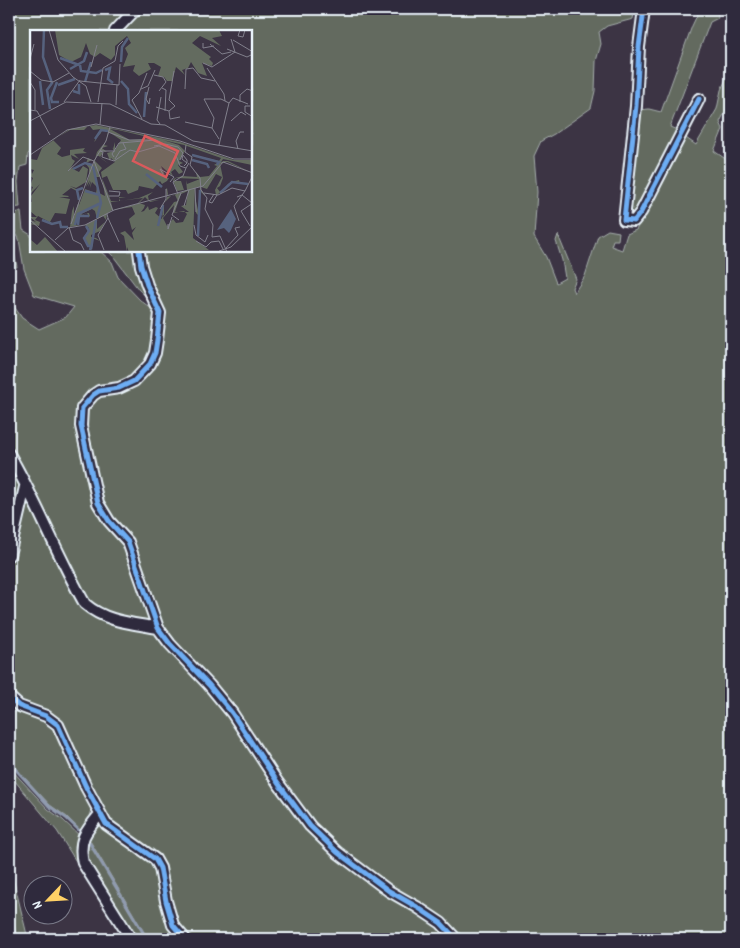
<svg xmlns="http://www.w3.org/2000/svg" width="740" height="948" font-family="Dekko,sans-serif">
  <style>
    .green { fill: #636b5f; stroke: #a6aeac }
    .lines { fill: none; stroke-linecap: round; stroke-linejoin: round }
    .stream { stroke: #909baf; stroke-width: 3 }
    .street-casing { stroke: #e8f1f8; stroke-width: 14 }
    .street { stroke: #2f2a3d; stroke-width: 10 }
    .cycleway-casing { stroke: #2f2a3d; stroke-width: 8 }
    .cycleway { stroke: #6dadf4; stroke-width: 5 }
    .inset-river { fill: none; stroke: #56627e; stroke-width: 2.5 }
    .inset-road { fill: none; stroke: #81808c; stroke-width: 1 }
    .view { fill: #da5a5c; fill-opacity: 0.15; stroke: #da5a5c; stroke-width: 2.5 }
    .inset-edge { fill: none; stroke: #e8f1f8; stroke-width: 2.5 }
  </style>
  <rect width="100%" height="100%" fill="#3c3444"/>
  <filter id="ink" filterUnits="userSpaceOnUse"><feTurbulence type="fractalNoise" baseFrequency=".02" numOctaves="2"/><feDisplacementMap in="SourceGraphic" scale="10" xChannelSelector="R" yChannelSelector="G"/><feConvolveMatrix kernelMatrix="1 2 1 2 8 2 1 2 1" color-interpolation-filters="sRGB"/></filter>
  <g filter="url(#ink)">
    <!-- green -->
    <path class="green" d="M9,9H132L112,31H31V151L28,154L27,165L20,167L18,182L20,207L9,208Z
      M138,9H635L633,19L607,26L599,32L601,44L596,61L595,91L591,108L554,134L541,141L534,156L537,192L534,237L546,257L556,283L565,278L562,260L556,241L558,235L576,279L572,288L574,293L585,276L598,236L608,230L619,232L618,240H613L611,246L622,250L627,234L636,230L653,200L683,136L696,145L717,109L721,90L731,68V100L720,122L723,129L714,151L727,160L731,153V939H458L390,890L312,825L160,627L135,555L104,510L83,426L89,402L94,397L144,375L161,327L140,251H251V31H117Z
      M700,9H717L718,18L710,22L670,127L679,131L633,217L629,215L639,110L649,109L661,112L692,26Z
      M21,212L23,230L31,235V251H100L112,262L118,277L140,300L157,313L153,353L141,372L80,407L96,504L126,543L153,624L125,621L86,603L9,451V302H11L22,318L39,329L66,317L74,307L34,295L24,269L19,239L13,227L10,213Z
      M9,227L17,267L9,268Z
      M108,251H136L151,301L139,290L114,257Z
      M9,459L20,485L21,492L9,547Z
      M27,496L76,594L125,627L156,634L160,636L207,687L309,828L416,909L453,939H188L175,924L163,868L108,822L60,724L28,707L9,693V563Z
      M9,701L52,721L93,803L89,821L83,833L67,817L50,805L9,761Z
      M9,767L48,809L63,820L81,837L75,851L99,898L57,831L9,774Z
      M102,825L154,861L182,939H148L89,839C91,833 96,827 102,825Z
      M87,841L89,842L146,939H136L88,864L86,851Z
      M9,861L28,939H17L10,904Z"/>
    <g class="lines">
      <!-- stream -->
      <path class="stream" d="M9,762L49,806L66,818L82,833
        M89,842L147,939"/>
      <!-- street casing -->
      <g class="street-casing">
        <path id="street" d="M644,9L639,47L636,106L624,220L634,221L641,212L699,99
          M115,31L136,9
          M139,251L141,266L147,285L160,313L157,340L155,353L150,364L134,381L119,388L99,391L93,395L82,408L81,426L98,503L109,521L128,542L158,628L170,644L209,685L232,713L278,783L310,826L337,852L389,891L417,907L441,923L456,939
          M9,454C37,502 57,555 85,604C106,622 132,623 158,628
          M9,555L25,487
          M9,697L19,706L46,716L58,725L86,787L106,824L155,859L160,868L166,901L173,925L185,939
          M100,814C85,832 78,840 83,863L131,939"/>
      </g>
      <!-- street -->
      <use href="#street" class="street"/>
      <!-- cycleway casing -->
      <g class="cycleway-casing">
        <path id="cycleway" d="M644,9L639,47L636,106L624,220L634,221L641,212L699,99
          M139,251L141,266L147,285L160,313L157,340L155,353L150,364L134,381L119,388L99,391L93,395L82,408L81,426L98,503L109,521L128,542L158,628L170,644L209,685L232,713L278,783L310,826L337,852L389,891L417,907L441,923L456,939
          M9,697L19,706L46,716L58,725L86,787L106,824L155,859L160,868L166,901L173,925L185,939"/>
      </g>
      <!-- cycleway -->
      <use href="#cycleway" class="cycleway"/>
    </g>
  </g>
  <!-- overview -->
  <g transform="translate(30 30)">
    <rect width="222" height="222" fill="#3c3444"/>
    <path d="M25,0H189L192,6L182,8L191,16L170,6L162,13L181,27L179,29L183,33L182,36L172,33L177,46L168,43L161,32L158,38L152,40L155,45L146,37L142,51H137L134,47L128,46L131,37L124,33H118L121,39L109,46L103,41L105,35L93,37L98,24L95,18L101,13L97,6L85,16V25L81,30L70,23L65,27L60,24L56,13L51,27L41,32L29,25ZM66,95L150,112L204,130H222V135L193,129L191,132L194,131H198L222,143L197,132L190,134L193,148L190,156L187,158L190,162L192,161L198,154L202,152L209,150L210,154L202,152L187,165H186L185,160L192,147L186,144L177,159L171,157V160L173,162L175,166L170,161V189L168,181V185L166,183L165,167L168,180L170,157L165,158L163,208L179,220L99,222L97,217V222L94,206L90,203L95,201L104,210L102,203L106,197L102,200L99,189L105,184L102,177L82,180L77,184L76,190L73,186L67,189V199L75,192L70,201L61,205V207L66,208L70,211L62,208L63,214L61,221V216H58L54,208L59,198L55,195L67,189L65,181L62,179L51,184L53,185L56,183H59L60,186L59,187L57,183L49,186L45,195H50L40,197L42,181L44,176V187L49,170L47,161L41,158L32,165L39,166L38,167H29L40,169L36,184L25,183L20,192L23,194L8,186L5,190L10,192L9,196L0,194L3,193L0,190L6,192L0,187H7L0,181V171L2,172L1,166L10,154L0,164L3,157L0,156L3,148L0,146L1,140L2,144L4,140L0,139V129L7,130L12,118L0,126L40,99ZM59,95L63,100L71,99L70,103L69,104L66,108L64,112L66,110V108L71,103L72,100L78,102L76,111L67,122L63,135L56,133L62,130L58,128L56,133L40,139L45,131L42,129L41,125L49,129L44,124L57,123L53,121L55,118L40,120V125L32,127L27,124L31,118L23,110L40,100H54ZM80,99L88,100L122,108L100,110ZM79,102L91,110L85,120V112L83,119L81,116L84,121L77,123L80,131L81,128L85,132L71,142L75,166L69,163L66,147H70L68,143L72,138L65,131L66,126H69L72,129L79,134L70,127L73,123L70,121L77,122L72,118L78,116L74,115ZM133,110L154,115L191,128L189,131L168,126L189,132L184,135L187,136L179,146L170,147L166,142L167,147L152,146L149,147L145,148L143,150L147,161L154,160L151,151H144L146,148L170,149L157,154L156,150L157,160L141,166L145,165L148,171L144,172L133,187L132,186L134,185V176L133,174L141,166L137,167L138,164L137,158L136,159L137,168L129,170L137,168L133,175L132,189L125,183L128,178L126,177L119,180L118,176L114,181L111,182L114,178L110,175L114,178L115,175L109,173L115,167L120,172L129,170L119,171L118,166L123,162L109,168L90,171L89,168L96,167H89V171H81L72,148L77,146L83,160H96L98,164L108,160L109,156L123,159L130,151L132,154L137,151L139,148H136L131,136L143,146L141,142L145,139L149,144L153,142L148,135L153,133L149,131L155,121L149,115ZM56,133L59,134H56L59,138V144L60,142L56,157L60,150L58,157L61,151L60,158L62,152L67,157L66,163L55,159L49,175L48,160L40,156L46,158L56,152L58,139L53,136L49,142L43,139ZM158,161L156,175L151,176L159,182H145L151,164ZM113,168L107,174L83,180L81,172ZM144,175L143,183L154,181L157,184L153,192L146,193L143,189L137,196L133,188ZM15,207L28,222H0L1,210L7,215Z" fill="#636b5f" fill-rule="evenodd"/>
    <path d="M201,179L206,189L201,200L199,203L194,198L187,200Z" fill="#56627e"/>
    <path class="inset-river" d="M14,0L13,27L22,53L17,60L20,79M30,28L49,35M91,32L92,17L98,8M50,35L51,41L66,43L72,40M40,39L54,31L57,22M75,40L80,38L78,49L83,53M10,51L13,75M91,51L98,59L99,74L107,83M27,52L21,68L22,72H29M55,52L61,32M28,55L45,49M43,61L49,63V54M114,87L116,62M65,109L71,100L78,101M162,125L189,132L187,135M162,130L177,134L179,138M63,136L71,173L67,188M43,139L55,133L62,135M116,144L132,157M55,161L70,165M190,163L202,152L218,154M49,170L47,160L53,158M12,190L22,194L30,192L31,197H38M45,195L48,184L71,173M48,195L49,186H59M56,196L59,201L54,208L58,216H61L60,220M128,196L133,175M168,206L170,160M61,219L66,190"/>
    <path class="inset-road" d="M19,0L28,30L43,47L56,56L61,72M210,0L208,6L213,7L215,0M203,10L223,22M173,13V18L184,16M180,14L192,24L201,22M197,19L217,27L223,24M0,29L4,14M173,33L182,37L205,22L201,9M61,37L67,15M177,38L194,64L195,71M0,41L11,50L23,52L39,43M144,41L139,70L145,76M124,45L133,47L136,52L129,61M50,51L89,55L90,34M0,52L5,60V80M119,57L116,69L119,74L120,68M132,58L136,60L135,81M111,59L118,56L125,40M155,59L156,39L163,38L171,48L185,51M174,69H191L199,73L189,115M174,69L184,88L182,98M34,72L50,50M68,72L73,38L85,31L88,16L93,11M210,72V65L217,59L223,61M199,73L203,68L218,74M86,75L87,55M220,76H215V82L223,87M126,77L139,81L145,76M0,80L7,81L20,105M139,81L140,89L150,87M112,89L102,70L109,63L117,43M0,91L36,72L80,74L121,94L135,95L163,111L223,121M201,91L211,82L216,85M155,92L182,98L189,109M130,94L127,90L131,67M70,95L72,73M80,97L76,111L64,131L83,181M78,102L99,110H113M156,115L155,122L162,127L160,135L170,148L171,160L177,168L175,179L183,195L182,207L190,206L197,222M124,116L135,114L148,117L153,123L150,130M208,119L206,111L210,102H214M85,121H70L73,122L72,127L84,131L100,120L108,122L129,116L145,123L150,136L156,138L159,133M0,125L37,100L66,94L150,111L204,129H223M84,127L82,124L89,113L126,110L131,114M85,129L90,121L96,119L93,113M154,136L157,133V130L153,125L152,129L157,133M38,141L53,127L64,131L41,194M133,144L130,139L144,147L140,152M165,158L166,182M79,161L90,162L89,166H79M174,163L188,165L202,158L215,161L223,145M148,164L143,152L153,146L156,138M184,164L179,172L182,173L187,165M207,167L212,165L222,173M154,176L159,160M130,179L136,169V159M78,188L89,212M0,190L36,222M149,190L142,185L151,163M209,191L204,176L215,161M138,194V199L142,187M164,195L166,205L175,212L178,205M220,196L211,181L223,173M39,197L43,210L51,214L54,220M25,210L38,198L55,195L84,180L173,156L193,132L223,143M166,211L176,217L181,212L189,211L193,219M196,218L208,205L205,198L210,197M74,220L68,205L78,188L77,184M189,221L201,217L223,196"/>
    <path class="view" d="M115,106L148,121L136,147L103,131Z"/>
    <rect width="222" height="222" class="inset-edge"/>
  </g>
  <!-- margin -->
  <rect width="740" height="948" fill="none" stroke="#2f2a3d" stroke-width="30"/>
  <rect x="15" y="15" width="710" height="918" fill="none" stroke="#e8f1f8" stroke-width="2" filter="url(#ink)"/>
  <!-- north arrow -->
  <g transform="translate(48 900) rotate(245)"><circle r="24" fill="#2f2a3d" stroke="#797a88"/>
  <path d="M0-4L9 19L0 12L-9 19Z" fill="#ffd166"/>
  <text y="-8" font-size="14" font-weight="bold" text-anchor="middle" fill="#e8f1f8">N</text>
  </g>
</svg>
